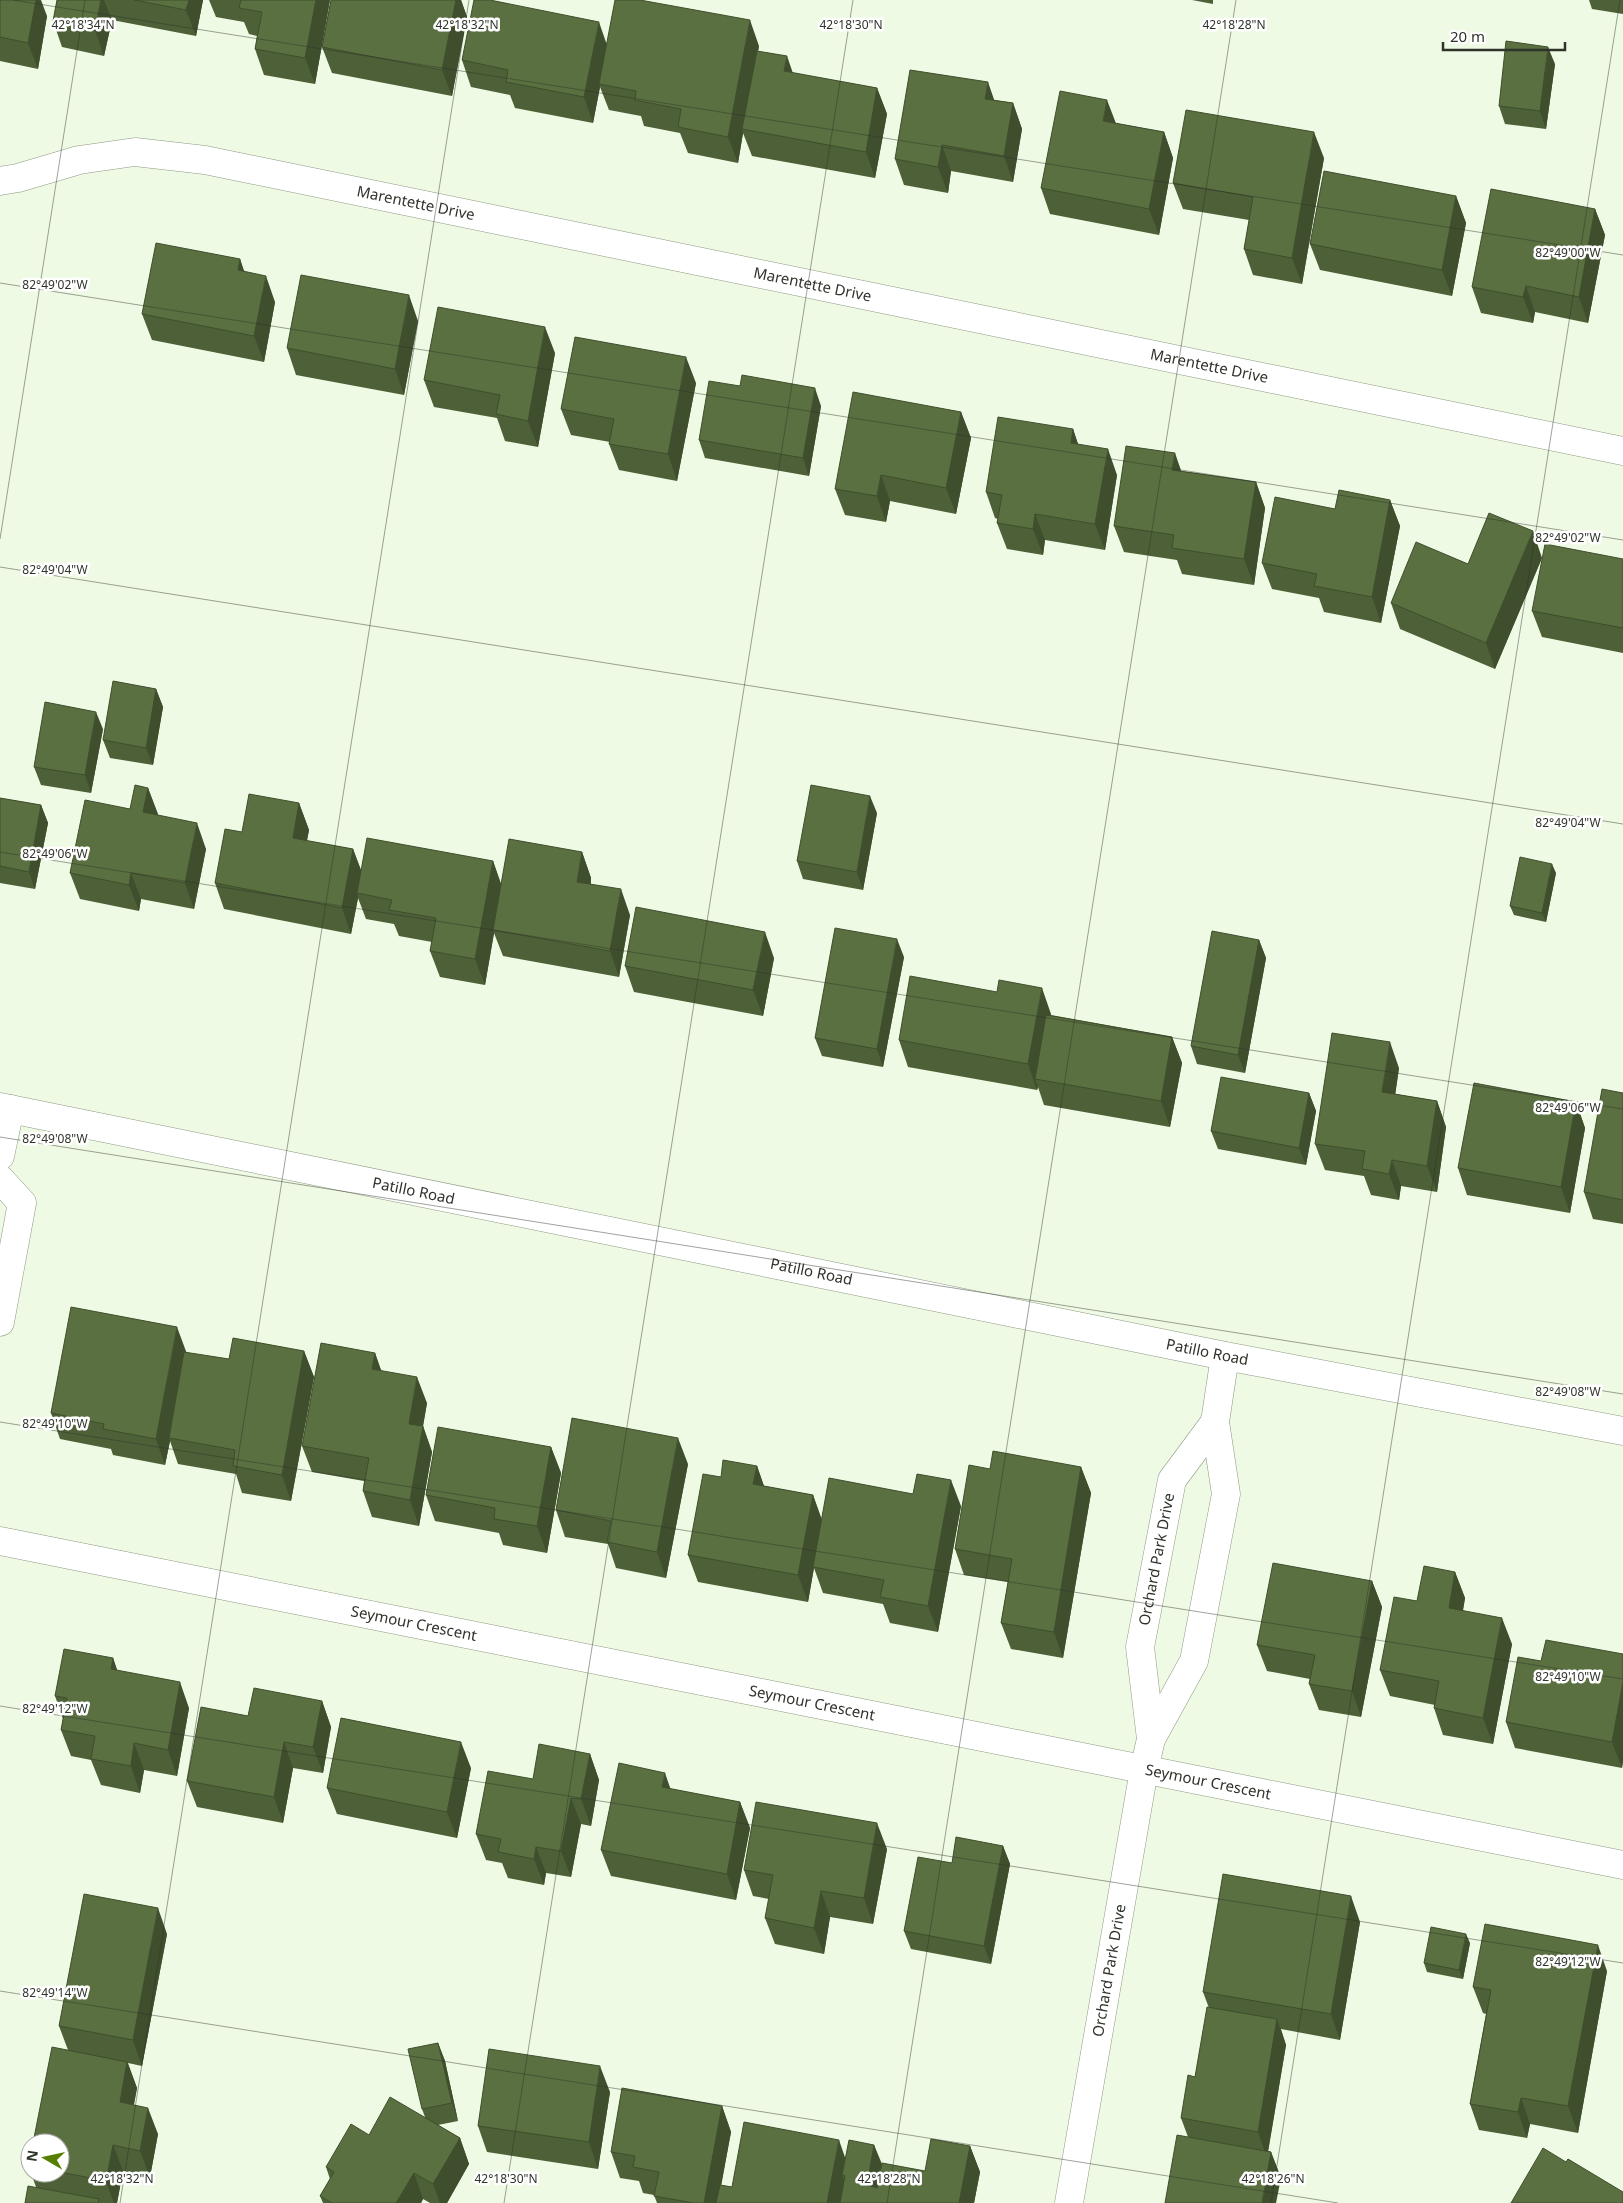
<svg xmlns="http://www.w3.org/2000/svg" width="1623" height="2203" font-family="'Noto Sans',sans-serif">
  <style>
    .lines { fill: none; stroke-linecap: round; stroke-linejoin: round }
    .minor-casing { stroke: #8e9984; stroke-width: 29 }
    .minor { stroke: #fff; stroke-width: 28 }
    .wall { fill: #4d6037 }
    .shaded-wall { fill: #3f4e2d }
    .building { fill: #5a7040; stroke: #3f4e2d }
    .ticks { fill: none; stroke: #2f332a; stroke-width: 1; stroke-opacity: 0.45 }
    .labels { text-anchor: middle; stroke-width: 5; stroke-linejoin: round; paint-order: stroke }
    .street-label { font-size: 15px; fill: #2f332a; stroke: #fff }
    .ticks-label { font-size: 12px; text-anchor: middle; fill: #2f332a; stroke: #fff; stroke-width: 5; stroke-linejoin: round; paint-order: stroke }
  </style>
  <rect width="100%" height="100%" fill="#effae4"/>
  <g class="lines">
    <!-- minor casing -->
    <g class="minor-casing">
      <g id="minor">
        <path id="s1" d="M0,181L18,178L79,160L135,152L205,160L1623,451"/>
        <path id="s2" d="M0,1107L1225,1356L1623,1431"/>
        <path d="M0,1156L10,1109"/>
        <path d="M0,1179L22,1203L0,1322"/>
        <path id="s3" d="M0,1541L1623,1865"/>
        <path id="s4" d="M1151,1739L1140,1647L1172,1480L1215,1422"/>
        <path id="s5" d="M1069,2203L1144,1770L1151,1739L1194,1661L1226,1494L1215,1422L1225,1356"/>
      </g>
    </g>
    <!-- minor -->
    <use href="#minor" class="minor"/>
  </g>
  <!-- wall -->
  <path class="wall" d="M0,0L47,16L38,69L0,61Z
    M57,0H203L196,36L112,20L104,56L62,47L53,21Z
    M209,0H330L315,84L264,75L255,49L257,36L249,34L244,22L216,17Z
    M331,0H461L467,17L452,96L332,73L322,47Z
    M1192,0H1213V4Z
    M1589,0H1623V14L1592,9Z
    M607,43L759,46L758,51L793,73L877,88L887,114L875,178L752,156L743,133L738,163L688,153L680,133L644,126L641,116L609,110L600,87L593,123L515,108L510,95L471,87L462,60Z
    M1555,64L1546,129L1505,124L1499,106Z
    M994,100L1013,103L1022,129L1013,182L951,171L948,193L904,185L895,159Z
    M1116,123L1164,132L1173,158L1159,235L1050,214L1041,188Z
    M1324,158L1302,284L1253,275L1244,249L1249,220L1183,209L1173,183Z
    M1456,196L1466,223L1452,296L1320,270L1310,244Z
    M1595,209L1605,235L1588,323L1535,312L1533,323L1481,313L1472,287Z
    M240,259L244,272L275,302L264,362L152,340L142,314Z
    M418,321L404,395L296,375L287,348Z
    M555,353L538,447L505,441L497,418L434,407L424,380Z
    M696,383L677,481L619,470L609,444L610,442L571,435L561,409Z
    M821,406L809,476L705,458L699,440Z
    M961,412L971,438L956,514L890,501L886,522L845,515L835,489Z
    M1073,429L1078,444L1117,475L1105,550L1045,540L1043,555L1007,549L997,523L998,519L995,518L986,492Z
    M1181,471L1256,482L1265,508L1254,585L1182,574L1177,560L1124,552L1114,526Z
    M1390,500L1400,526L1381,623L1324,612L1319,598L1272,589L1262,563L1335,509Z
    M1542,558L1495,669L1400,629L1391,603L1468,564Z
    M1623,559V653L1542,637L1532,611Z
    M156,689L163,707L153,765L110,758L103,740Z
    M103,729L91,793L41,785L34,767Z
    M148,788L158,815L206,849L194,909L141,899L139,911L80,899L70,873L130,809Z
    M0,798L41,805L48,823L35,889L0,883Z
    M299,803L309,830L307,841L353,849L361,870L493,861L501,884L582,852L591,878V884L630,915L619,977L503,956L494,933L485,985L440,977L430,951L432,942L399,936L394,924L366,919L358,898L351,934L224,909L215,883L242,832Z
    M877,813L863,890L803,879L797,861Z
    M1556,873L1546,922L1514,915L1510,906Z
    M1259,940L1266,958L1245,1073L1197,1064L1191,1046Z
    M904,957L883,1067L822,1056L815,1038Z
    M774,958L763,1016L634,992L625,966Z
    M1051,1014V1015L1172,1037L1182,1063L1170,1127L1044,1105L1038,1087L1037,1090L908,1067L899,1040Z
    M1399,1068L1395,1094L1437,1101L1446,1127L1437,1192L1401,1186L1399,1200L1371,1195L1364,1176L1325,1170L1315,1144Z
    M1309,1093L1316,1111L1306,1165L1218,1149L1211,1131Z
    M1623,1093V1224L1593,1219L1584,1192Z
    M1576,1102L1585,1128L1570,1213L1467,1195L1458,1168Z
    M304,1351L314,1377L291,1501L242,1493L236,1474L178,1464L170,1441L165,1465L113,1455L111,1449L60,1439L51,1413L229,1359Z
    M375,1353L381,1370L427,1403L423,1426L432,1452L419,1526L372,1517L363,1491L364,1481L312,1472L302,1446Z
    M551,1447L561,1473L547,1553L503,1545L499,1533L435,1521L426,1495Z
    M688,1464L666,1578L616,1568L608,1544L565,1537L556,1510Z
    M757,1466L764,1486L813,1495L822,1520L961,1506L938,1632L890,1623L883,1604L823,1593L814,1568L808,1602L698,1582L688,1555L721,1477Z
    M1081,1467L1091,1493L1063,1658L1011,1649L1001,1623L1008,1582L964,1575L955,1549L990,1469Z
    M1455,1572L1465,1598L1463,1610L1512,1644L1493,1744L1443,1735L1434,1708L1435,1705L1390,1696L1380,1670L1417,1601Z
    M1372,1581L1382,1607L1361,1717L1319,1710L1309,1684L1310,1679L1267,1671L1257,1645Z
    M1623,1654V1761L1622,1768L1515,1748L1506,1722L1541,1661Z
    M113,1658L117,1670L189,1708L177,1776L144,1770L140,1793L101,1785L91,1760L71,1756L61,1730L63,1719L55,1696Z
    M322,1701L331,1727L323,1773L293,1768L283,1823L197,1807L187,1781Z
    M590,1754L599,1780L591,1826L581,1824L571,1877L546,1873L544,1885L508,1878L502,1863L486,1860L476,1834L533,1779Z
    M471,1768L457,1838L337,1814L327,1788Z
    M671,1789L740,1802L750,1828L736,1900L611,1876L601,1850Z
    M1003,1846L1010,1864L991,1964L911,1949L904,1931L952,1863Z
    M887,1849L873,1924L830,1917L824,1954L775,1944L765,1918L769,1899L753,1896L744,1870Z
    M1360,1922L1340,2040L1281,2029L1286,2045L1268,2151L1271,2152L1281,2178L1188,2137L1181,2118L1195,2077L1209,2008L1203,1992Z
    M167,1934L142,2066L128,2063L137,2088L134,2105L158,2134L150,2177L123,2171L117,2203H25L36,2187L31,2173H60V2143L68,2050L59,2026Z
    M1470,1943L1463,1979L1427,1972L1424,1963Z
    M1607,1971L1578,2133L1530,2124L1527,2138L1479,2130L1470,2104L1486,2014L1483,2013L1473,1987Z
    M438,2043L445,2061L458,2121L438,2125L460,2138L469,2164L447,2203H430L423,2199L421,2203H323L320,2196L330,2179L326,2167L425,2117L422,2109Z
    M610,2092L598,2169L487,2152L478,2126Z
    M722,2106L731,2132L721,2185L732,2187L845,2158L874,2145L882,2164L925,2171L970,2146L980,2172L974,2203H657L654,2195L643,2193L639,2181L620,2178L611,2152Z"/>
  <!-- shaded-wall -->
  <path class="shaded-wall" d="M30,0H41L47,16L38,69L28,43Z
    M101,0H104L112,20L104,56L95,30Z
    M189,0H203L196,36L186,10Z
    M316,0H330L315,84L305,58Z
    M456,0H461L467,17L452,96L442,70Z
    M750,20L759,46L744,130L742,129L743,133L738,163L728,137Z
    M599,22L608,48L599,84L600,87L593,123L584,97Z
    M1548,47L1555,64L1546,129L1540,111Z
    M787,56L796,82L784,71Z
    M988,82L997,108L985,99Z
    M877,88L887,114L875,178L866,152Z
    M1107,100L1117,126L1103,121Z
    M1013,103L1022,129L1013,182L1004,156Z
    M1164,132L1173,158L1159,235L1149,209Z
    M1314,132L1324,158L1302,284L1292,258Z
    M942,145L951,171L948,193L938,167Z
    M1456,196L1466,223L1452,296L1442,270Z
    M1595,209L1605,235L1588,323L1579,297Z
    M240,259L249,285L238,270Z
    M266,276L275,302L264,362L254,336Z
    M1526,286L1535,312L1533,323L1523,297Z
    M409,295L418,321L404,395L395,369Z
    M545,327L555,353L538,447L528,421Z
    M686,357L696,383L677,481L668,454Z
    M815,388L821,406L809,476L803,458Z
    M961,412L971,438L956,514L946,488Z
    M1073,429L1082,456L1071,443Z
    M1108,449L1117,475L1105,550L1095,524Z
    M1175,453L1184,479L1172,470Z
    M881,475L890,501L886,522L877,496Z
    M1256,482L1265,508L1254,585L1244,559Z
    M1390,500L1400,526L1381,623L1372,597Z
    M1035,514L1045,540L1043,555L1033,529Z
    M1533,531L1542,558L1495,669L1486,643Z
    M156,689L163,707L153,765L146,748Z
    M96,712L103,729L91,793L85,775Z
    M148,788L158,814L152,838L143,812Z
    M870,796L877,813L863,890L857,872Z
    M299,803L309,830L302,864L293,838Z
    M41,805L48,823L35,889L29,872Z
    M197,823L206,849L194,909L185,883Z
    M353,849L363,876L357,893L358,898L351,934L342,908Z
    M582,852L591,878L587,908L577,882Z
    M493,861L502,887L493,930L494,933L485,985L475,959Z
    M1552,864L1556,873L1546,922L1542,913Z
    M131,873L141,899L139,911L129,885Z
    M621,889L630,915L619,977L610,951Z
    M765,932L774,958L763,1016L753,990Z
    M897,939L904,957L883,1067L877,1049Z
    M1259,940L1266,958L1245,1073L1238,1055Z
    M1042,988L1051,1014L1039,1080L1035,1079L1038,1087L1037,1090L1028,1064Z
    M1172,1037L1182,1063L1170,1127L1161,1101Z
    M1390,1042L1399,1068L1392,1118L1382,1092Z
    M1309,1093L1316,1111L1306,1165L1299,1148Z
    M1437,1101L1446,1127L1437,1192L1427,1166Z
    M1576,1102L1585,1128L1570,1213L1561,1187Z
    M1392,1160L1401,1186L1399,1200L1389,1174Z
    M177,1327L187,1354L169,1438L170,1441L165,1465L156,1439Z
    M304,1351L314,1377L291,1501L282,1475Z
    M375,1353L384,1379L372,1369Z
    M417,1377L427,1403L423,1426L432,1452L419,1526L410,1500L409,1424Z
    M678,1438L688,1464L666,1578L657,1552Z
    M551,1447L561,1473L547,1553L537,1526Z
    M757,1466L766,1492L753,1484Z
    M1081,1467L1091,1493L1063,1658L1054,1632Z
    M951,1480L961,1506L938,1632L928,1606Z
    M813,1495L822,1521L808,1602L798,1575Z
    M1455,1572L1465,1598L1459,1634L1449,1608Z
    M1372,1581L1382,1607L1361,1717L1352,1691Z
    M1502,1618L1512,1644L1493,1744L1483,1718Z
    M113,1658L122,1684L111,1669Z
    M180,1682L189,1708L177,1776L168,1750Z
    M1623,1682V1761L1622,1768L1612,1742Z
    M322,1701L331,1727L323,1773L313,1747Z
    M284,1742L293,1768L283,1823L274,1797Z
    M461,1742L471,1768L457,1838L447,1812Z
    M134,1743L144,1770L140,1793L131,1766Z
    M590,1754L599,1780L591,1826L581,1799Z
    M665,1773L674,1799L662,1787Z
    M571,1798L581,1824L571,1877L561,1851Z
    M740,1802L750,1828L736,1900L727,1874Z
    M877,1823L887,1849L873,1924L864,1898Z
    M1003,1846L1010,1864L991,1964L984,1946Z
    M536,1847L546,1873L544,1885L534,1859Z
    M821,1891L830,1917L824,1954L814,1928Z
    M1351,1896L1360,1922L1340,2040L1331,2014Z
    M158,1908L167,1934L142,2066L133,2040Z
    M1466,1934L1470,1943L1463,1979L1459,1970Z
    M1598,1945L1607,1971L1578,2133L1568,2106Z
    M1277,2019L1286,2045L1267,2158L1258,2132Z
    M438,2043L445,2061L458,2121L452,2103Z
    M127,2062L137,2088L129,2128L120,2102Z
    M600,2066L610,2092L598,2169L589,2142Z
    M1521,2098L1530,2124L1527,2138L1518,2112Z
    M722,2106L731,2132L718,2203H704Z
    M148,2108L158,2134L150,2177L140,2151Z
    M460,2138L469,2164L447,2203H440L433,2184Z
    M839,2140L848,2166L845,2176L842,2175L845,2184L841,2203H827Z
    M113,2145L123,2171L117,2203H114L106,2181Z
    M874,2145L884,2171L878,2203L867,2185Z
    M970,2146L980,2172L974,2203H959Z
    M1271,2152L1281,2178L1276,2203H1262Z
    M414,2173L423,2199L421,2203H396Z"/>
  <!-- building -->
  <path class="building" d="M0,0H36L28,43L0,37Z
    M57,0H101L95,30L53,21Z
    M134,0H189L186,10Z
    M241,0H316L305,58L255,49L262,12L239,8Z
    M331,0H456L442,70L322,47Z
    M474,0H490L599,22L584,97L506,82L508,70L462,60Z
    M615,0H640L750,20L728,137L678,127L681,109L635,100L636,91L599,84Z
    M1506,41L1548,47L1540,111L1499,106Z
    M757,51L787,56L784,71L877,88L866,152L742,129Z
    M910,70L988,82L985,99L1013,103L1004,156L942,145L938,167L895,159Z
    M1060,91L1107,100L1103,121L1164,132L1149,209L1041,188Z
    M1186,110L1314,132L1292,258L1244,249L1253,197L1173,183Z
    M1324,171L1456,196L1442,270L1310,244Z
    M1491,189L1595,209L1579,297L1526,286L1523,297L1472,287Z
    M156,243L240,259L238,270L266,276L254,336L142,314Z
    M301,275L409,295L395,369L287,348Z
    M438,307L545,327L528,421L496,414L500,395L424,380Z
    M575,337L686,357L668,454L609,444L614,419L561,409Z
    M742,375L815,388L803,458L699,440L709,381L740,386Z
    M853,392L961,412L946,488L881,475L877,496L835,489Z
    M998,417L1073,429L1071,443L1108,449L1095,524L1035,514L1033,529L997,523L1002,495L986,492Z
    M1126,446L1175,453L1172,470L1256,482L1244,559L1172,548L1174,535L1114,526Z
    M1339,490L1390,500L1372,597L1314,586L1317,574L1262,563L1275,497L1335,509Z
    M1489,513L1533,531L1486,643L1391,603L1416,542L1468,564Z
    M1545,544L1623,559V628L1532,611Z
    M113,681L156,689L146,748L103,740Z
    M45,702L96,712L85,775L34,767Z
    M135,785L148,788L143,812L197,823L185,883L131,873L129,885L70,873L85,800L130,809Z
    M811,785L870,796L857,872L797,861Z
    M249,794L299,803L293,838L353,849L342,908L215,883L225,829L242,832Z
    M0,798L41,805L29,872L0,866Z
    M367,838L493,861L475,959L430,951L436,918L389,910L392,900L357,893Z
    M509,839L582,852L577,882L621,889L610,951L493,930Z
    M1520,857L1552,864L1542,913L1510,906Z
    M636,907L765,932L753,990L625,966Z
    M835,928L897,939L877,1049L815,1038Z
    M1212,931L1259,940L1238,1055L1191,1046Z
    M910,976L997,992L999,980L1042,988L1028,1064L899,1040Z
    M1046,1015L1172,1037L1161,1101L1035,1079Z
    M1332,1033L1390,1042L1382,1092L1437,1101L1427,1166L1392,1160L1389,1174L1362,1169L1365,1151L1315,1144Z
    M1221,1077L1309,1093L1299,1148L1211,1131Z
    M1474,1083L1576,1102L1561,1187L1458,1168Z
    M1602,1089L1623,1093V1200L1584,1192Z
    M71,1307L177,1327L156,1439L103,1429L104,1424L51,1413Z
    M233,1338L304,1351L282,1475L233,1466L235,1450L169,1438L184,1352L229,1359Z
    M321,1343L375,1353L372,1369L417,1377L409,1424L423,1426L410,1500L363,1491L369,1458L302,1446Z
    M572,1418L678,1438L657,1552L607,1542L611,1521L556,1510Z
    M438,1427L551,1447L537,1526L494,1519L495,1508L426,1495Z
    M993,1451L1081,1467L1054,1632L1001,1623L1012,1559L955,1549L969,1465L990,1469Z
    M723,1460L757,1466L753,1484L813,1495L798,1575L688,1555L703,1474L721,1477Z
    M917,1474L951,1480L928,1606L880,1597L884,1580L813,1567L829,1478L913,1494Z
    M1273,1563L1372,1581L1352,1691L1309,1684L1315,1655L1257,1645Z
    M1424,1566L1455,1572L1449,1608L1502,1618L1483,1718L1434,1708L1439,1681L1380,1670L1394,1597L1417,1601Z
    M1546,1640L1623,1654V1682L1612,1742L1506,1722L1518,1657L1541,1661Z
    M64,1649L113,1658L111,1669L180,1682L168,1750L134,1743L131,1766L91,1759L95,1736L61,1730L67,1698L55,1696Z
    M254,1688L322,1701L313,1747L284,1742L274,1797L187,1781L201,1707L248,1716Z
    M341,1718L461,1742L447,1812L327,1788Z
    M539,1744L590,1754L581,1799L571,1798L561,1851L536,1847L534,1859L498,1852L501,1839L476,1834L488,1771L533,1779Z
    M619,1763L665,1773L662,1787L740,1802L727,1874L601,1850Z
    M756,1802L877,1823L864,1898L821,1891L814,1928L765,1918L773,1875L744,1870Z
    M956,1837L1003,1846L984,1946L904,1931L918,1857L952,1863Z
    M1223,1874L1351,1896L1331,2014L1203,1992Z
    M84,1894L158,1908L133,2040L59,2026Z
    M1485,1924L1598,1945L1568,2106L1521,2098L1518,2112L1470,2104L1491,1990L1473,1987Z
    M1431,1927L1466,1934L1459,1970L1424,1963Z
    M1207,2007L1277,2019L1258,2132L1181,2118L1188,2075L1195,2077Z
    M438,2043L452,2103L422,2109L408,2049Z
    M52,2047L127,2062L120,2102L148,2108L140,2151L113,2145L106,2181L60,2172V2143H33Z
    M489,2049L600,2066L589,2142L478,2126Z
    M622,2088L722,2106L704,2203H694L654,2196L659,2172L633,2167L635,2156L611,2152Z
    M390,2097L460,2138L433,2184L414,2173L396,2203H332L320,2196L334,2172L326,2167L351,2124L369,2135Z
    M744,2122L839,2140L827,2203H716L720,2185L732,2187Z
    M1177,2135L1271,2152L1262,2203H1165Z
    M931,2139L970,2146L959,2203H840L845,2176L842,2175L849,2140L874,2145L867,2185L877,2188L882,2163L925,2171Z
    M1543,2148L1566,2162L1568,2159L1623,2192V2203H1511Z
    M30,2156V2166L28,2165Z
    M28,2186L99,2199L98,2203H25Z"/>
  <!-- ticks -->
  <path class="ticks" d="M13,0L1623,255M0,283L1623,540M0,539L85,0M0,567L1623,824M0,852L1623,1109M0,1137L1623,1394M0,1422L1623,1679M0,1706L1623,1963M0,1991L1338,2203M120,2203L469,0M504,2203L853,0M887,2203L1236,0M1271,2203L1620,0"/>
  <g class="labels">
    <!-- street labels -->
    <g class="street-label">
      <text dy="5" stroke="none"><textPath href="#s1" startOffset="424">Marentette Drive</textPath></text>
      <text dy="5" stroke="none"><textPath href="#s1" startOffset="829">Marentette Drive</textPath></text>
      <text dy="5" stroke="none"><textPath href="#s1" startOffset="1234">Marentette Drive</textPath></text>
      <text dy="5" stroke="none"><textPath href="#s2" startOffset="422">Patillo Road</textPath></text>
      <text dy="5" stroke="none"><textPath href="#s2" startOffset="828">Patillo Road</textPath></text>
      <text dy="5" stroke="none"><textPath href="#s2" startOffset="1232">Patillo Road</textPath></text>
      <text dy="5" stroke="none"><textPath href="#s4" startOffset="182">Orchard Park Drive</textPath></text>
      <text dy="5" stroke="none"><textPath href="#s3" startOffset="422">Seymour Crescent</textPath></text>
      <text dy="5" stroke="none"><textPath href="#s3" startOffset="828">Seymour Crescent</textPath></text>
      <text dy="5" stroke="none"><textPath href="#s3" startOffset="1232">Seymour Crescent</textPath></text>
      <text dy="5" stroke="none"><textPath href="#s5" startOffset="236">Orchard Park Drive</textPath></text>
    </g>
  </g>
  <g class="ticks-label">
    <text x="83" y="29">42°18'34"N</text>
    <text x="467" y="29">42°18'32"N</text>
    <text x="851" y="29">42°18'30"N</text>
    <text x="1234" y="29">42°18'28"N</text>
    <text x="1568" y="257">82°49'00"W</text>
    <text x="55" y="289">82°49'02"W</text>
    <text x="1568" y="542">82°49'02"W</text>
    <text x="55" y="574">82°49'04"W</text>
    <text x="1568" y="827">82°49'04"W</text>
    <text x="55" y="858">82°49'06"W</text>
    <text x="1568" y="1112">82°49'06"W</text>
    <text x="55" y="1143">82°49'08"W</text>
    <text x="1568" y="1396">82°49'08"W</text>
    <text x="55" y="1428">82°49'10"W</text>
    <text x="1568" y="1681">82°49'10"W</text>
    <text x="55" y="1713">82°49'12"W</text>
    <text x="1568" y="1966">82°49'12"W</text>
    <text x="55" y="1997">82°49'14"W</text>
    <text x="122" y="2183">42°18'32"N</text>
    <text x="506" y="2183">42°18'30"N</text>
    <text x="889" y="2183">42°18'28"N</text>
    <text x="1273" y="2183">42°18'26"N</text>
  </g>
  <!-- north arrow -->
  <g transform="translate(45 2158) rotate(279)"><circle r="24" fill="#ffffff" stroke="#acadaa"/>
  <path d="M0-4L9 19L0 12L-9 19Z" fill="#557f01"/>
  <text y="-8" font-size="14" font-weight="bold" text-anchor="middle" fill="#2f332a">N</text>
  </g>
  <!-- scale -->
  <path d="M1443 42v8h122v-8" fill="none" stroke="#2f332a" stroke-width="2.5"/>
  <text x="1450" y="42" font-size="15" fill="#2f332a" stroke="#ffffff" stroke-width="4" paint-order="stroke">20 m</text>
</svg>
